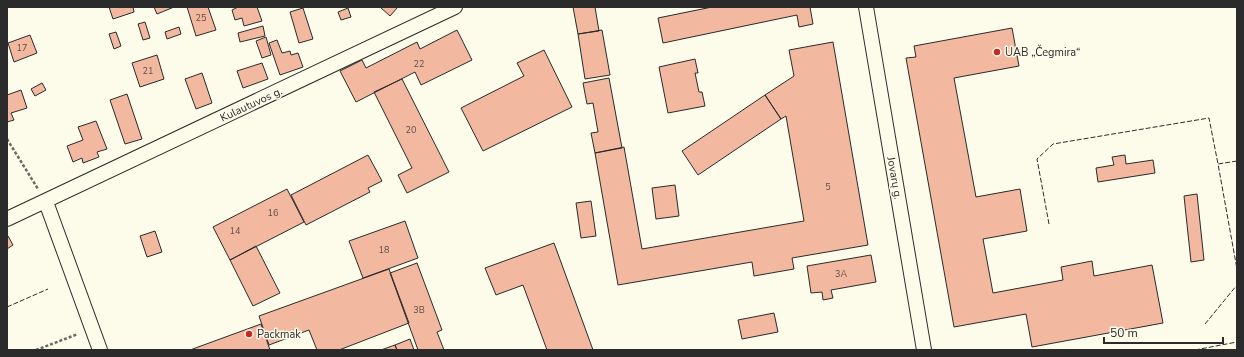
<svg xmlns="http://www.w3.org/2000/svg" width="1244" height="357" font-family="'Nunito Sans',sans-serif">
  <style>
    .building { fill: #f2b8a0; stroke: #2b2b2b }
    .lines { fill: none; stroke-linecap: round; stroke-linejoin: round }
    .minor-casing { stroke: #2b2b2b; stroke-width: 16 }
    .path { stroke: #6a6964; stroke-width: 2.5; stroke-dasharray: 3 2; stroke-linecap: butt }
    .minor { stroke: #fdfbea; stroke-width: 14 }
    .fence { stroke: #2b2b2b; stroke-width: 1; stroke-dasharray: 5 2; stroke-linecap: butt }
    .poi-dot { fill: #c62828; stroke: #fdfbea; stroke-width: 1.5 }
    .labels { text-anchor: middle; stroke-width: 3; stroke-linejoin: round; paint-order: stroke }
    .number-label { font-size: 9px; fill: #5d4e48 }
    .poi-label { font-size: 11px; fill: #2b2b2b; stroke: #fdfbea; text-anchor: start }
    .street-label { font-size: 11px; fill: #2b2b2b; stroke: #fdfbea }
  </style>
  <rect width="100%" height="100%" fill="#fdfbea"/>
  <!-- building -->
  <path class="building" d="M109,7H133L134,12L113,19Z
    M154,7H174L157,14Z
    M187,7H208L216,30L196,36Z
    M238,7H257L262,21L244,26L242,18L235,20L232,10Z
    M380,7H398L390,16Z
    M573,7H595L599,31L578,34Z
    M712,7H810L813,24L799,27L797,15L663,43L658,18Z
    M303,8L313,39L299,43L290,12Z
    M348,8L351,17L341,20L338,12Z
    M145,22L150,38L143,40L138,24Z
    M263,26L265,36L240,42L238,33Z
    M179,27L181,34L167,39L165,32Z
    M1012,28L1019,66L954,78L976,197L1020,189L1027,231L983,239L993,293L1063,280L1061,267L1092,261L1094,276L1152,265L1163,323L1032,347L1026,314L954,327L906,58L916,57L914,46Z
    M457,30L472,60L421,85L415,72L356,102L340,71L362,60L366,68L417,42L420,49Z
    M602,30L610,75L585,79L578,34Z
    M116,32L121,46L114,49L109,34Z
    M30,35L37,53L14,62L8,43Z
    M266,37L271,55L262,58L256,41Z
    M277,40L282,53L290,51L291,55L298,53L303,67L280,75L269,43Z
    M833,42L868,245L792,258L794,269L754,276L752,262L618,285L595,153L624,147L642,249L804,221L786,116L781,119L765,95L794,76L789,50Z
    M544,50L572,107L483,151L461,108L524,76L517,63Z
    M157,55L164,79L140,87L132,63Z
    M695,59L698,73H695L699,92H702L705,106L668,113L659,67Z
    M262,63L268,79L243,88L237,71Z
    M202,73L212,103L196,109L185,79Z
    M609,78L622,148L595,153L591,133L598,132L593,103L587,104L583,83Z
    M402,79L449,172L407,193L398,175L412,168L374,92Z
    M42,83L46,90L35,96L31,89Z
    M21,90L27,108L11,113L14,120L7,122V95Z
    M127,94L142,139L125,144L110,100Z
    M765,95L781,119L698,175L682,151Z
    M96,121L107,149L97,152L99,157L83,163L82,158L73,162L67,146L83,140L78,127Z
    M368,155L382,181L368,188L370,192L306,225L291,195Z
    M1125,155L1126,164L1153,160L1155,173L1098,182L1096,168L1114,165L1112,157Z
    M675,185L679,216L656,219L652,188Z
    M287,189L304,222L230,260L213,227Z
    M1197,194L1204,260L1191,262L1184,196Z
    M591,201L596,236L581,238L576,203Z
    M405,221L418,258L363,278L349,241Z
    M155,231L162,252L147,257L140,236Z
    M8,236L13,245L7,249V237Z
    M554,243L593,350H547L523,285L496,295L485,268Z
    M256,246L280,293L253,306L230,260Z
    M871,255L876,282L831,290L833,298L823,300L822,292L811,293L807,266Z
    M417,263L442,330L437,332L444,350H418L390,273Z
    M389,269L409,323L339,350H317L309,330L269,345L259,316Z
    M774,313L778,332L742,339L738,320Z
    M261,324L270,350H190Z
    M410,339L414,350H397L395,345Z
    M395,345L397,350H381Z"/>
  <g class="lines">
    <!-- minor casing -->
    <g class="minor-casing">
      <path id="minor" d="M866,7L924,350
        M46,202L100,350
        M7,219L455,7"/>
    </g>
    <!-- path -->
    <path class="path" d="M7,139L38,189
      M36,350L78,334"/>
    <!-- minor -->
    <use href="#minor" class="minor"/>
    <!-- fence -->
    <path class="fence" d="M1237,161L1218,164L1237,269
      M1049,224L1037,159L1053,144L1209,118L1218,164
      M7,307L48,289
      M1205,324L1237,285
      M1195,350L1237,342"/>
  </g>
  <!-- markers -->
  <g class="poi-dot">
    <circle cx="997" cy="52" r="4"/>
    <circle cx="249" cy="334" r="4"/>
  </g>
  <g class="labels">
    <!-- number labels -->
    <g class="number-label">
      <text x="201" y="21">25</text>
      <text x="22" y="51">17</text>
      <text x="419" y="67">22</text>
      <text x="148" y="74">21</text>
      <text x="411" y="133">20</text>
      <text x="828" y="190">5</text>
      <text x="273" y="216">16</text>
      <text x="235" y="234">14</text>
      <text x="384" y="253">18</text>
      <text x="841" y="277">3A</text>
      <text x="419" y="313">3B</text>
    </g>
    <!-- poi labels -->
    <g class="poi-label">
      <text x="1005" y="56">UAB „Čegmira“</text>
      <text x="257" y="338">Packmak</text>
    </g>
    <!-- street labels -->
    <g class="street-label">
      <text transform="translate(251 104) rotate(-25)" y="4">Kulautuvos g.</text>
      <text transform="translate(895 178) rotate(80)" y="4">Jovarų g.</text>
    </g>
  </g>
  <!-- border -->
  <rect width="1244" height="357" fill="none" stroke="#2b2b2b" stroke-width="16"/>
  <!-- scale -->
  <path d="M1104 337v6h119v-6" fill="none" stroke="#2b2b2b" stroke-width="2"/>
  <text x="1110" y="337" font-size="12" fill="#2b2b2b" stroke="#fdfbea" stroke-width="3" paint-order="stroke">50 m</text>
</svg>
